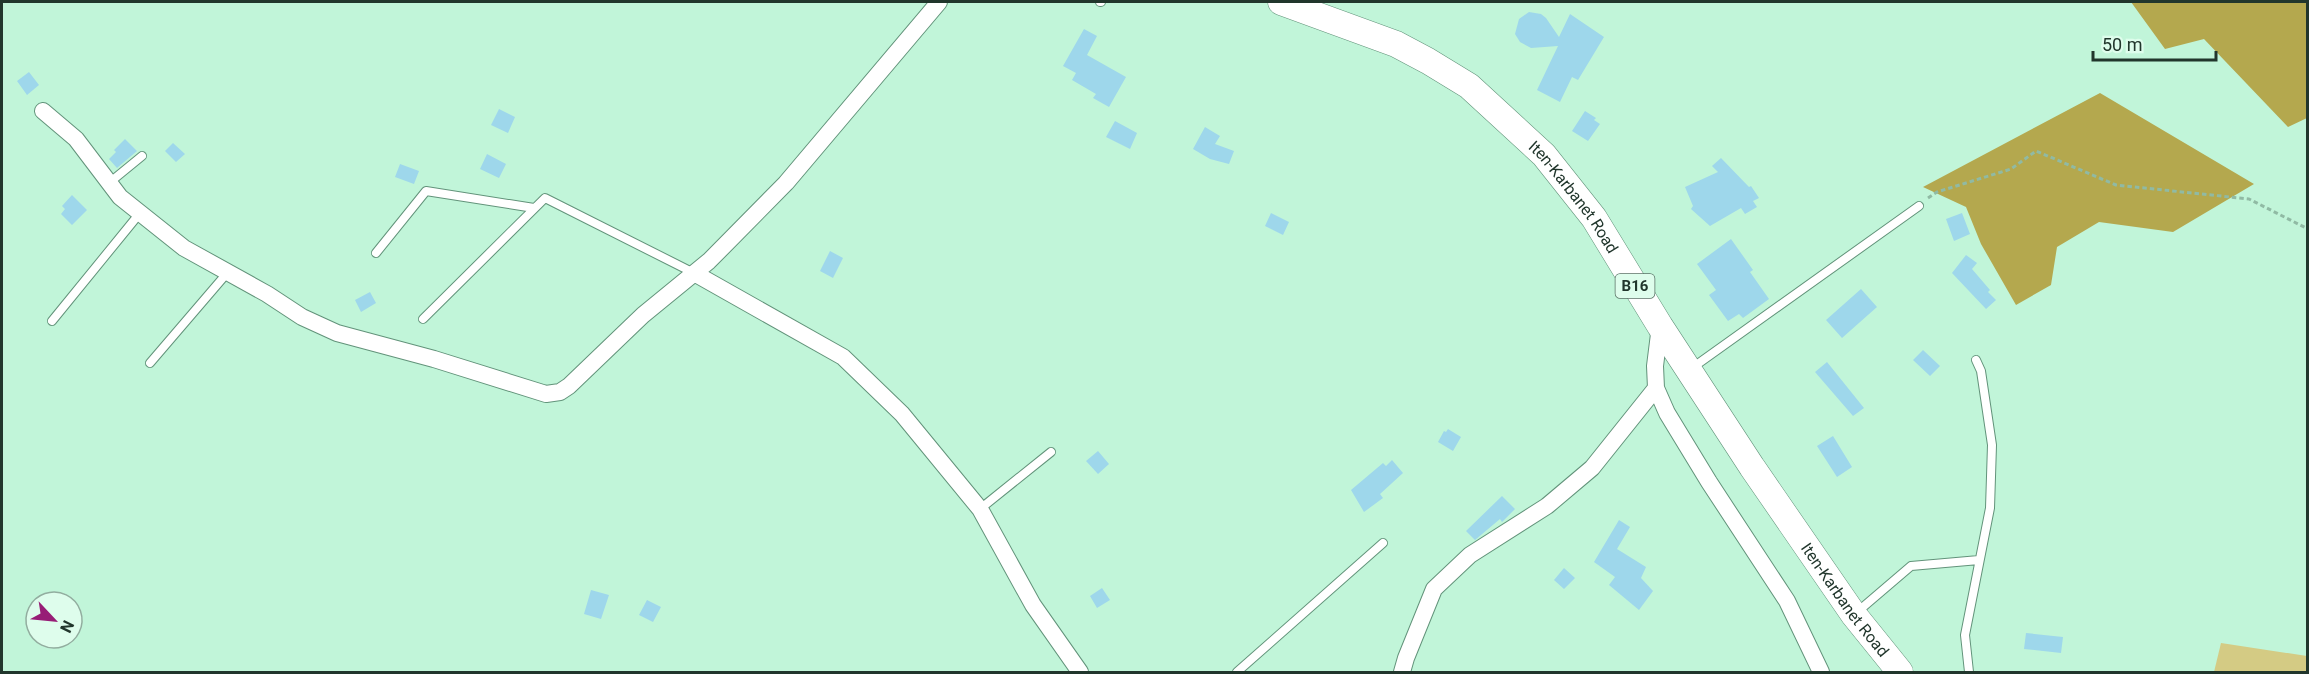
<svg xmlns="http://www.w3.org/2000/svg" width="2309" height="674" font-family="Roboto,sans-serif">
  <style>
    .green { fill: #d4cb84 }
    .forest { fill: #b4a84e }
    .building { fill: #9ed7eb }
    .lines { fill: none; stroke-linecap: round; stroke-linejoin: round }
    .service-casing { stroke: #62937a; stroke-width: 10 }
    .minor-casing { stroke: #62937a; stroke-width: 18 }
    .primary-casing { stroke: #62937a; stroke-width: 27 }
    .path { stroke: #90baa4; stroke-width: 3; stroke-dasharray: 4.5 3; stroke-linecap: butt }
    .service { stroke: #fff; stroke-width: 8 }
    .minor { stroke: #fff; stroke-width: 16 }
    .primary { stroke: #fff; stroke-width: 26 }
    .labels { text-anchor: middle; stroke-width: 5; stroke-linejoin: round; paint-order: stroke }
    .shield { fill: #defdec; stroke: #5a7266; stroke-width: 1.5 }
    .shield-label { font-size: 15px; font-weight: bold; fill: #21362c }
    .street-label { font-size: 16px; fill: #21362c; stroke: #defdec }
  </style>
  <rect width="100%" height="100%" fill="#c1f5d9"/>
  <!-- green -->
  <path class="green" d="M2221,643L2307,656V672H2214Z"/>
  <!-- forest -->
  <path class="forest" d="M2131,2H2307V118L2288,127L2204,39L2165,49Z
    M2100,93L2254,184L2173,232L2099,222L2057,247L2051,285L2016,305L1981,244L1966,207L1923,187Z"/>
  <!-- building -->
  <path class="building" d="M1529,12L1541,14L1546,18L1559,37L1570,14L1604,37L1578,80L1572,77L1560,102L1537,90L1558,46L1531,48L1520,42L1515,34L1519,19Z
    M1084,29L1097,36L1087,55L1126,77L1109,107L1093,98L1096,94L1072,80L1076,73L1063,66Z
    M29,72L39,85L27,95L17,81Z
    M499,109L515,117L508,133L491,125Z
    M1585,111L1596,118L1594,120L1600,124L1588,141L1572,131Z
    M1115,121L1137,133L1130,149L1106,137Z
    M1205,127L1220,136L1215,144L1234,151L1229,164L1210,159L1193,149Z
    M125,139L137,151L117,168L109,159L116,152L114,150Z
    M173,143L185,154L176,162L165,151Z
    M487,154L506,164L499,178L480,169Z
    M1721,158L1749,187L1751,186L1759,198L1753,201L1757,207L1745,214L1741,208L1710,226L1691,209L1693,206L1685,187L1718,172L1712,166Z
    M400,164L419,171L414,184L395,177Z
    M72,195L87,210L72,225L61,214L65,209L62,206Z
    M1271,213L1289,222L1283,235L1265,226Z
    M1962,213L1970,234L1954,241L1946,219Z
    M1731,239L1753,270L1750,272L1769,299L1743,318L1739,314L1728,321L1709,295L1716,290L1697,264Z
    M830,251L843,258L833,278L820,271Z
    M1966,255L1977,263L1972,269L1990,290L1988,292L1996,300L1986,309L1952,273Z
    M1861,289L1877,307L1842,338L1826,320Z
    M370,292L376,303L361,312L355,300Z
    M1923,350L1940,366L1930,376L1913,360Z
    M1827,362L1864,408L1853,416L1815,372Z
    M1448,429L1461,437L1453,451L1438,442L1444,431L1446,432Z
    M1833,436L1852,467L1837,477L1817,446Z
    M1098,451L1109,464L1098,474L1086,461Z
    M1392,460L1403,473L1380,494L1383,498L1364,512L1351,490L1383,463L1386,466Z
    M1502,496L1515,509L1502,522L1500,519L1475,540L1466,531Z
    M1619,520L1630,527L1617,549L1646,567L1641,578L1653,591L1639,610L1609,585L1615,577L1594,562Z
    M1564,568L1575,578L1564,589L1554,580Z
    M1102,588L1110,600L1097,608L1090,596Z
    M591,590L609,595L601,619L584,614Z
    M647,600L661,607L653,622L639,615Z
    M2026,633L2063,637L2061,653L2024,649Z"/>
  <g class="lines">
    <!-- service casing -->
    <g class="service-casing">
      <path id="service" d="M1100,2H1101
        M109,183L142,156
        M376,253L426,191L534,208
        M423,319L545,198L694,273
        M52,321L140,213
        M150,363L228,272
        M1692,368L1919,206
        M980,509L1051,452
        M1856,613L1911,566L1979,560
        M1237,672L1383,543
        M1969,672L1965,635L1990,508L1992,445L1981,371L1976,360"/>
    </g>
    <!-- minor casing -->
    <g class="minor-casing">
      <path id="minor" d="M43,111L76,139L120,197L184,248L267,294L302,317L337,333L434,359L546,394L560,392L569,386L643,315L709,261L786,183L939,2
        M694,273L843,357L902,414L980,509L1033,605L1080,672
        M1660,326L1655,366L1656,388L1667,413L1709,482L1787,601L1821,672
        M1402,672L1406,658L1434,589L1470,555L1547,506L1592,468L1656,388"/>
    </g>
    <!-- primary casing -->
    <g class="primary-casing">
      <g id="primary">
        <path id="s1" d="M1281,2L1396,44L1428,61L1469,86L1544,155L1594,218L1660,326L1752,467L1854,615L1900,672"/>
      </g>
    </g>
    <!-- path -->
    <path class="path" d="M1928,198L1937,192L2011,169L2036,151L2116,185L2249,199L2308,229"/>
    <!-- service -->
    <use href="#service" class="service"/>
    <!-- minor -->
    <use href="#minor" class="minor"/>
    <!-- primary -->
    <use href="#primary" class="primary"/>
  </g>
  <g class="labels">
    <!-- shield labels -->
    <rect class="shield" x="1615.5" y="274" width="39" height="24" rx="4.5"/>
    <g class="shield-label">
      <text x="1635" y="291">B16</text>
    </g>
    <!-- street labels -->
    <g class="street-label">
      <text dy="6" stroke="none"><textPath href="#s1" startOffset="360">Iten-Karbanet Road</textPath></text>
      <text dy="6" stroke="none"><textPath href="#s1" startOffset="846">Iten-Karbanet Road</textPath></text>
    </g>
  </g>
  <!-- border -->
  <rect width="2309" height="674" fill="none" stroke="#21362c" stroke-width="6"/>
  <!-- north arrow -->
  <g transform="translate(54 620) rotate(116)"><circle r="28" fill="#defdec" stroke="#92ad9f" stroke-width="1.5"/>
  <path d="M0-4.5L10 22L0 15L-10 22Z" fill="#971d76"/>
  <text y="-9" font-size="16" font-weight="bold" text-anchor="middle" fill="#21362c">N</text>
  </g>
  <!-- scale -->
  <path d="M2093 51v9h123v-9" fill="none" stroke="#21362c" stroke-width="3"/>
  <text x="2102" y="51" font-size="18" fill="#21362c" stroke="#defdec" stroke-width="4.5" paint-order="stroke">50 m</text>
</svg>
